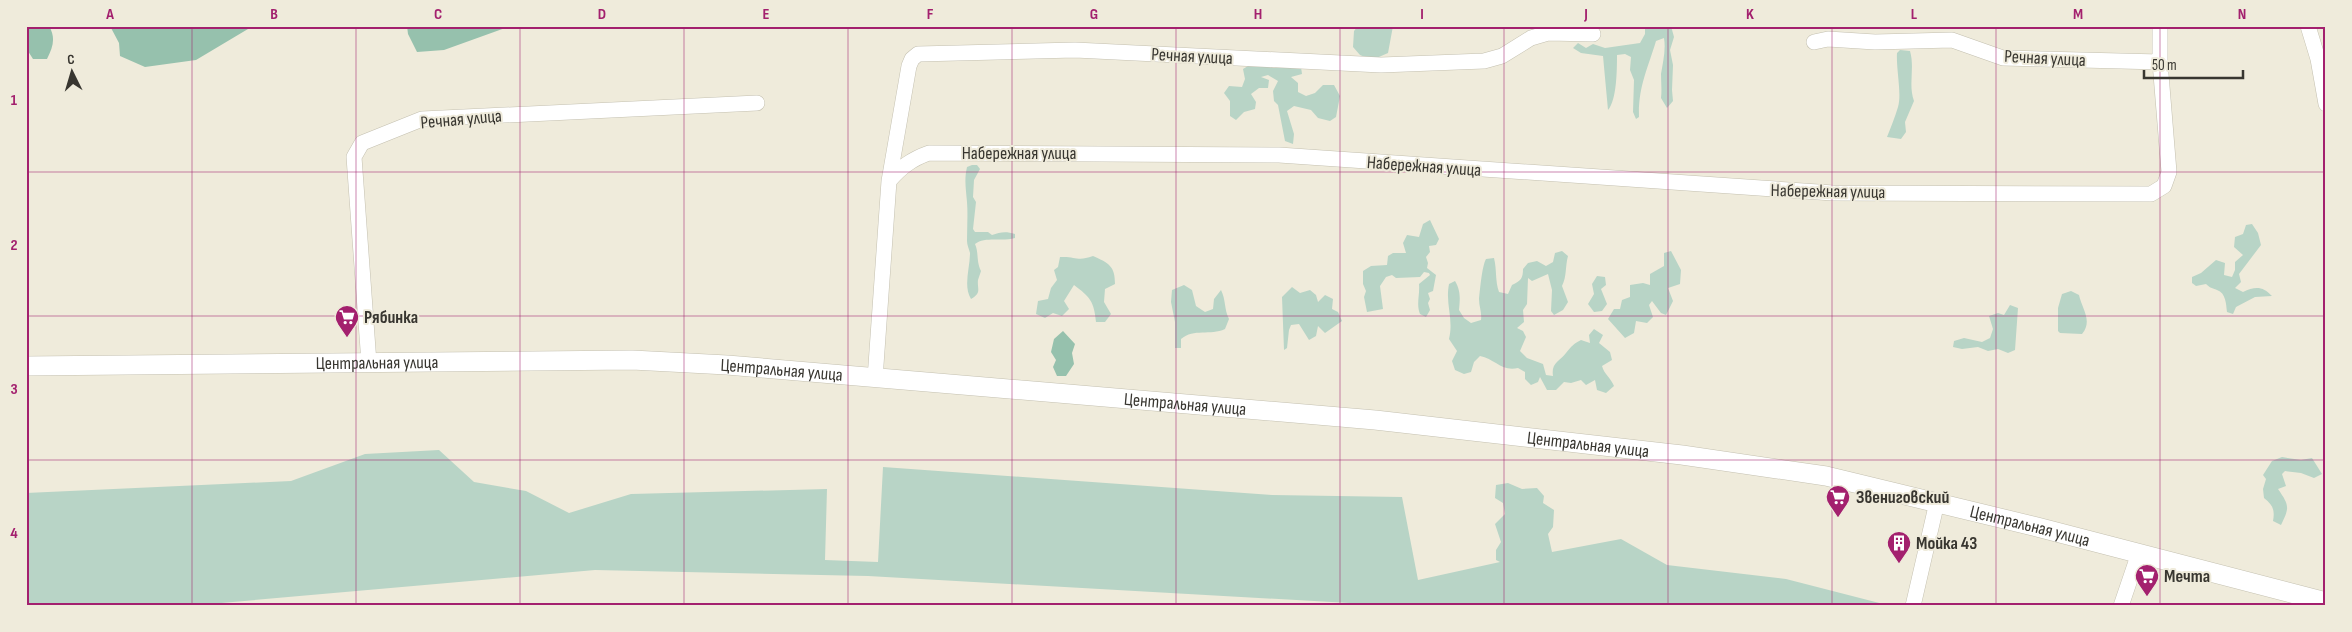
<svg xmlns="http://www.w3.org/2000/svg" width="2352" height="632" font-family="'Sofia Sans Condensed',sans-serif">
  <style>
    .green { fill: #b8d4c6 }
    .forest { fill: #96c1ad }
    .lines { fill: none; stroke-linecap: round; stroke-linejoin: round }
    .minor-casing { stroke: #c4c0b0; stroke-width: 16 }
    .tertiary-casing { stroke: #c4c0b0; stroke-width: 20 }
    .minor { stroke: #fff; stroke-width: 15 }
    .tertiary { stroke: #fff; stroke-width: 19 }
    .grid { fill: none; stroke: #a3206e; stroke-width: 1; stroke-opacity: 0.55 }
    .labels { text-anchor: middle; stroke-width: 4; stroke-linejoin: round; paint-order: stroke }
    .street-label { font-size: 18px; fill: #383630; stroke: #efebdb }
    .poi-label { font-size: 18px; font-weight: bold; fill: #383630; stroke: #efebdb; text-anchor: start }
    .neatline { fill: none; stroke: #a3206e; stroke-width: 2 }
    .grid-label { font-size: 16px; text-anchor: middle; font-weight: bold; fill: #a3206e }
  </style>
  <rect width="100%" height="100%" fill="#efebdb"/>
  <!-- green -->
  <path class="green" d="M1358,26H1393L1388,53L1372,60L1360,55L1353,47L1354,31Z
    M1645,26H1671L1674,37L1670,50L1673,65L1672,90L1673,101L1667,108L1661,98C1662,90 1661,82 1661,74C1663,62 1666,50 1664,38L1656,41C1648,68 1638,87 1639,117L1636,119L1633,112L1634,80L1630,70L1631,57L1625,54L1617,55C1617,68 1617,100 1608,110L1603,56L1581,53L1573,48L1578,43L1586,48L1593,44L1605,48L1640,43L1645,34Z
    M1900,50L1910,51C1915,68 1908,85 1914,101L1905,122L1906,132L1901,139L1887,137C1891,127 1895,117 1898,107C1902,94 1896,69 1897,53Z
    M1289,62L1301,67L1302,74L1291,77L1298,83V92L1306,96L1315,93L1323,85H1334L1340,96L1336,117L1330,121L1318,118L1311,110L1294,106L1287,111L1294,134L1293,144L1285,141L1278,105L1274,101L1273,91L1278,81L1268,75L1261,77L1269,80L1268,88H1259L1251,94L1256,102L1255,109L1244,112L1236,120L1230,116V101L1224,93L1229,86L1242,87L1245,79L1243,69L1253,63L1274,68Z
    M972,165H977L980,169L974,180L973,197L976,202L973,229L975,232H988L992,235C1000,232 1006,231 1015,234V238C1003,242 985,236 975,244C979,253 976,261 981,271C980,274 979,277 978,280C977,289 982,293 971,299C963,286 970,268 970,253C969,249 967,245 967,241C967,228 968,215 967,202C966,189 964,180 967,167Z
    M1430,220L1439,239L1436,245L1429,246L1430,252L1426,257L1428,263L1427,268L1436,275L1433,291L1428,293L1430,299L1428,303L1430,310L1426,317L1420,314C1416,304 1420,295 1419,284L1430,275L1429,273L1424,272L1420,277L1396,278L1392,275L1386,277L1380,286L1383,309L1367,312L1364,297L1366,291L1363,284V271L1371,266L1387,265L1388,256L1393,253H1406L1403,243L1407,235L1419,237L1423,224Z
    M2252,224L2258,233L2261,245L2239,274L2241,282L2235,288L2243,292C2255,286 2263,286 2272,296L2255,297L2236,307L2233,314L2227,312C2226,304 2226,293 2217,290C2212,288 2210,288 2206,284L2196,286L2192,283V277L2201,273L2216,260L2225,263L2224,275L2232,277L2235,270V262L2243,255L2234,247L2235,237L2243,234L2246,225Z
    M1562,251L1568,256C1565,267 1567,276 1562,286L1568,302L1563,310L1554,315L1551,311L1552,290L1548,274L1532,281L1528,278L1527,304L1523,310L1524,322L1517,328L1523,331L1526,337L1520,351L1527,358L1543,364L1546,375L1553,376C1551,363 1559,362 1566,353C1572,346 1573,344 1581,340L1590,343L1589,335L1594,329L1603,335L1599,343L1610,352L1612,360L1602,366C1604,374 1611,378 1614,386L1606,393L1597,390L1595,380L1586,385L1581,380L1571,383L1564,382L1556,390H1547L1540,377L1538,382L1531,385L1525,379V372L1518,368C1502,372 1495,359 1480,356L1474,362L1471,372L1464,374L1455,370L1452,361L1457,351L1449,339C1454,318 1445,305 1449,284L1455,281C1461,291 1460,299 1459,310L1464,318L1471,323L1481,320C1482,312 1479,307 1479,299C1480,290 1482,266 1486,259L1494,258C1497,270 1495,281 1499,292L1508,294L1512,285C1521,281 1523,278 1523,269L1528,263L1537,261L1546,266L1553,262L1555,253Z
    M1671,251L1681,270L1680,284L1668,288L1673,301L1666,315L1661,313L1652,301L1649,305L1653,317L1647,323L1636,321L1634,333L1625,338L1608,319L1614,309H1620L1622,300L1630,297V285L1643,283L1650,285V274L1664,266V253Z
    M1093,256C1109,263 1115,266 1115,284L1105,289L1104,302L1111,314L1105,322H1096C1094,301 1090,297 1074,285L1064,301L1069,309L1062,316L1053,313L1045,318L1036,314L1038,301L1048,299L1051,288L1057,280L1054,270L1058,267L1060,257C1076,256 1077,262 1093,256Z
    M1597,276L1605,277L1606,285L1601,289L1607,304L1602,311L1594,312L1588,304L1594,294L1592,284Z
    M1184,285L1192,290L1196,306L1205,312L1213,309L1214,299L1221,290C1226,300 1224,309 1229,319L1225,329C1210,336 1194,328 1181,339V348H1175V322L1171,302L1172,290Z
    M1292,287L1300,293L1310,290L1316,295L1318,302L1325,295L1333,299L1332,309L1338,312L1342,321L1325,333L1318,326L1316,336L1309,340L1299,324L1291,325L1289,330L1287,348L1284,350L1282,297Z
    M2071,291L2079,295C2082,309 2093,321 2082,334L2060,333L2058,331V308L2062,294Z
    M2010,305L2018,308L2015,350L2008,353L1998,349L1988,351L1978,347L1962,349L1953,347L1954,341L1964,338L1982,342L1990,338L1993,329L1989,316L1998,313L2004,315Z
    M439,450L474,482L526,491L569,513L631,494L827,489L825,560L878,562L883,467L1272,495L1402,497L1418,580L1500,562L1496,560V550L1501,542L1495,524L1505,514L1503,503L1495,498L1496,485L1508,483L1522,489L1537,488L1544,496L1543,503L1554,510L1553,527L1548,534L1552,552L1621,539L1667,565L1786,579L1891,606H1368L1367,604L868,576L595,570L187,606H26V493L291,481L365,454Z
    M2282,457L2301,460L2312,458L2322,474L2314,478L2301,473L2285,471L2282,474L2286,486L2278,489C2289,505 2290,507 2281,525L2273,521C2275,510 2273,505 2264,498L2263,489L2266,479L2263,475L2272,461Z"/>
  <!-- forest -->
  <path class="forest" d="M26,26H49C56,38 53,47 47,59H33L26,48Z
    M110,26H253L196,60L145,67L120,56L119,43Z
    M407,26H511L444,50L417,52L408,34Z
    M1063,331L1075,344L1072,353L1074,364L1066,376H1057L1053,367L1056,360L1051,352L1054,339Z"/>
  <g class="lines">
    <!-- minor casing -->
    <g class="minor-casing">
      <path id="minor" d="M2308,26L2318,59L2326,104
        M1814,42L1828,39L1875,42L1952,40L2003,58L2160,62
        M889,181L909,66L912,59L918,54L1075,50L1381,65L1484,61L1502,56L1531,38L1548,33L1593,34
        M369,363L354,157L362,143L422,119L757,103
        M875,379L889,181C901,167 912,159 929,153L1279,155L1833,193L2151,194L2164,186L2169,172L2160,62V26
        M1913,606L1937,502
        M2121,606L2139,553"/>
    </g>
    <!-- tertiary casing -->
    <g class="tertiary-casing">
      <g id="tertiary">
        <path id="s1" d="M26,366L632,360L727,365L1375,420L1682,455L1826,476L2037,527L2326,602"/>
      </g>
    </g>
    <!-- minor -->
    <use href="#minor" class="minor"/>
    <!-- tertiary -->
    <use href="#tertiary" class="tertiary"/>
  </g>
  <!-- grid -->
  <path class="grid" d="M192,26V606M356,26V606M520,26V606M684,26V606M848,26V606M1012,26V606M1176,26V606M1340,26V606M1504,26V606M1668,26V606M1832,26V606M1996,26V606M2160,26V606M26,172H2326M26,316H2326M26,460H2326"/>
  <!-- icons -->
  <defs>
    <g id="supermarket-pin" transform="scale(1.25)"><path d="M0 17L-7.5 6A9.5 9.5 0 1 1 7.5 6Z" fill="#a3206e" stroke="#efebdb"/><path d="M-6-5.5h2.5l.6 2H6L4.5 2H-2.5L-4.4-4H-6ZM-1.5 3.2a1.3 1.3 0 1 0 .1 0ZM3 3.2a1.3 1.3 0 1 0 .1 0Z" fill="#fff"/></g>
    <g id="building-pin" transform="scale(1.25)"><path d="M0 17L-7.5 6A9.5 9.5 0 1 1 7.5 6Z" fill="#a3206e" stroke="#efebdb"/><path d="M-4-6H4V6H1V3H-1V6H-4ZM-2.5-4.3h1.7v1.8h-1.7ZM.8-4.3h1.7v1.8H.8ZM-2.5-1h1.7V.8h-1.7ZM.8-1h1.7V.8H.8Z" fill="#fff"/></g>
  </defs>
  <g fill-rule="evenodd">
    <use href="#supermarket-pin" x="347" y="317"/>
    <use href="#supermarket-pin" x="1838" y="497"/>
    <use href="#building-pin" x="1899" y="543"/>
    <use href="#supermarket-pin" x="2147" y="576"/>
  </g>
  <g class="labels">
    <!-- street labels -->
    <g class="street-label">
      <text transform="translate(1192 56) rotate(3)" y="6">Речная улица</text>
      <text transform="translate(2045 58) rotate(3)" y="6">Речная улица</text>
      <text transform="translate(461 119) rotate(-5)" y="6">Речная улица</text>
      <text x="1019" y="159">Набережная улица</text>
      <text transform="translate(1424 166) rotate(4)" y="6">Набережная улица</text>
      <text transform="translate(1828 191) rotate(1)" y="6">Набережная улица</text>
      <text dy="6" stroke="none"><textPath href="#s1" startOffset="351">Центральная улица</textPath></text>
      <text dy="6" stroke="none"><textPath href="#s1" startOffset="756">Центральная улица</textPath></text>
      <text dy="6" stroke="none"><textPath href="#s1" startOffset="1161">Центральная улица</textPath></text>
      <text dy="6" stroke="none"><textPath href="#s1" startOffset="1566">Центральная улица</textPath></text>
      <text dy="6" stroke="none"><textPath href="#s1" startOffset="2016">Центральная улица</textPath></text>
    </g>
    <!-- poi labels -->
    <g class="poi-label">
      <text x="364" y="323">Рябинка</text>
      <text x="1856" y="503">Звениговский</text>
      <text x="1916" y="549">Мойка 43</text>
      <text x="2164" y="582">Мечта</text>
    </g>
  </g>
  <!-- border -->
  <rect width="2352" height="632" fill="none" stroke="#efebdb" stroke-width="55"/>
  <!-- north arrow -->
  <g transform="translate(72 72) rotate(355)" stroke="#efebdb" stroke-width="4" paint-order="stroke">
  <path d="M0-4L9 19L0 12L-9 19Z" fill="#383630"/>
  <text y="-8" font-size="14" font-weight="bold" text-anchor="middle" fill="#383630">С</text>
  </g>
  <!-- scale -->
  <path d="M2144 70v8h99v-8" fill="none" stroke="#383630" stroke-width="2.5"/>
  <text x="2152" y="70" font-size="15" fill="#383630" stroke="#efebdb" stroke-width="4" paint-order="stroke">50 m</text>
  <rect x="28" y="28" width="2296" height="576" class="neatline"/>
  <g class="grid-label">
    <text x="110" y="19">A</text>
    <text x="274" y="19">B</text>
    <text x="438" y="19">C</text>
    <text x="602" y="19">D</text>
    <text x="766" y="19">E</text>
    <text x="930" y="19">F</text>
    <text x="1094" y="19">G</text>
    <text x="1258" y="19">H</text>
    <text x="1422" y="19">I</text>
    <text x="1586" y="19">J</text>
    <text x="1750" y="19">K</text>
    <text x="1914" y="19">L</text>
    <text x="2078" y="19">M</text>
    <text x="2242" y="19">N</text>
    <text x="14" y="105">1</text>
    <text x="14" y="250">2</text>
    <text x="14" y="394">3</text>
    <text x="14" y="538">4</text>
  </g>
</svg>
